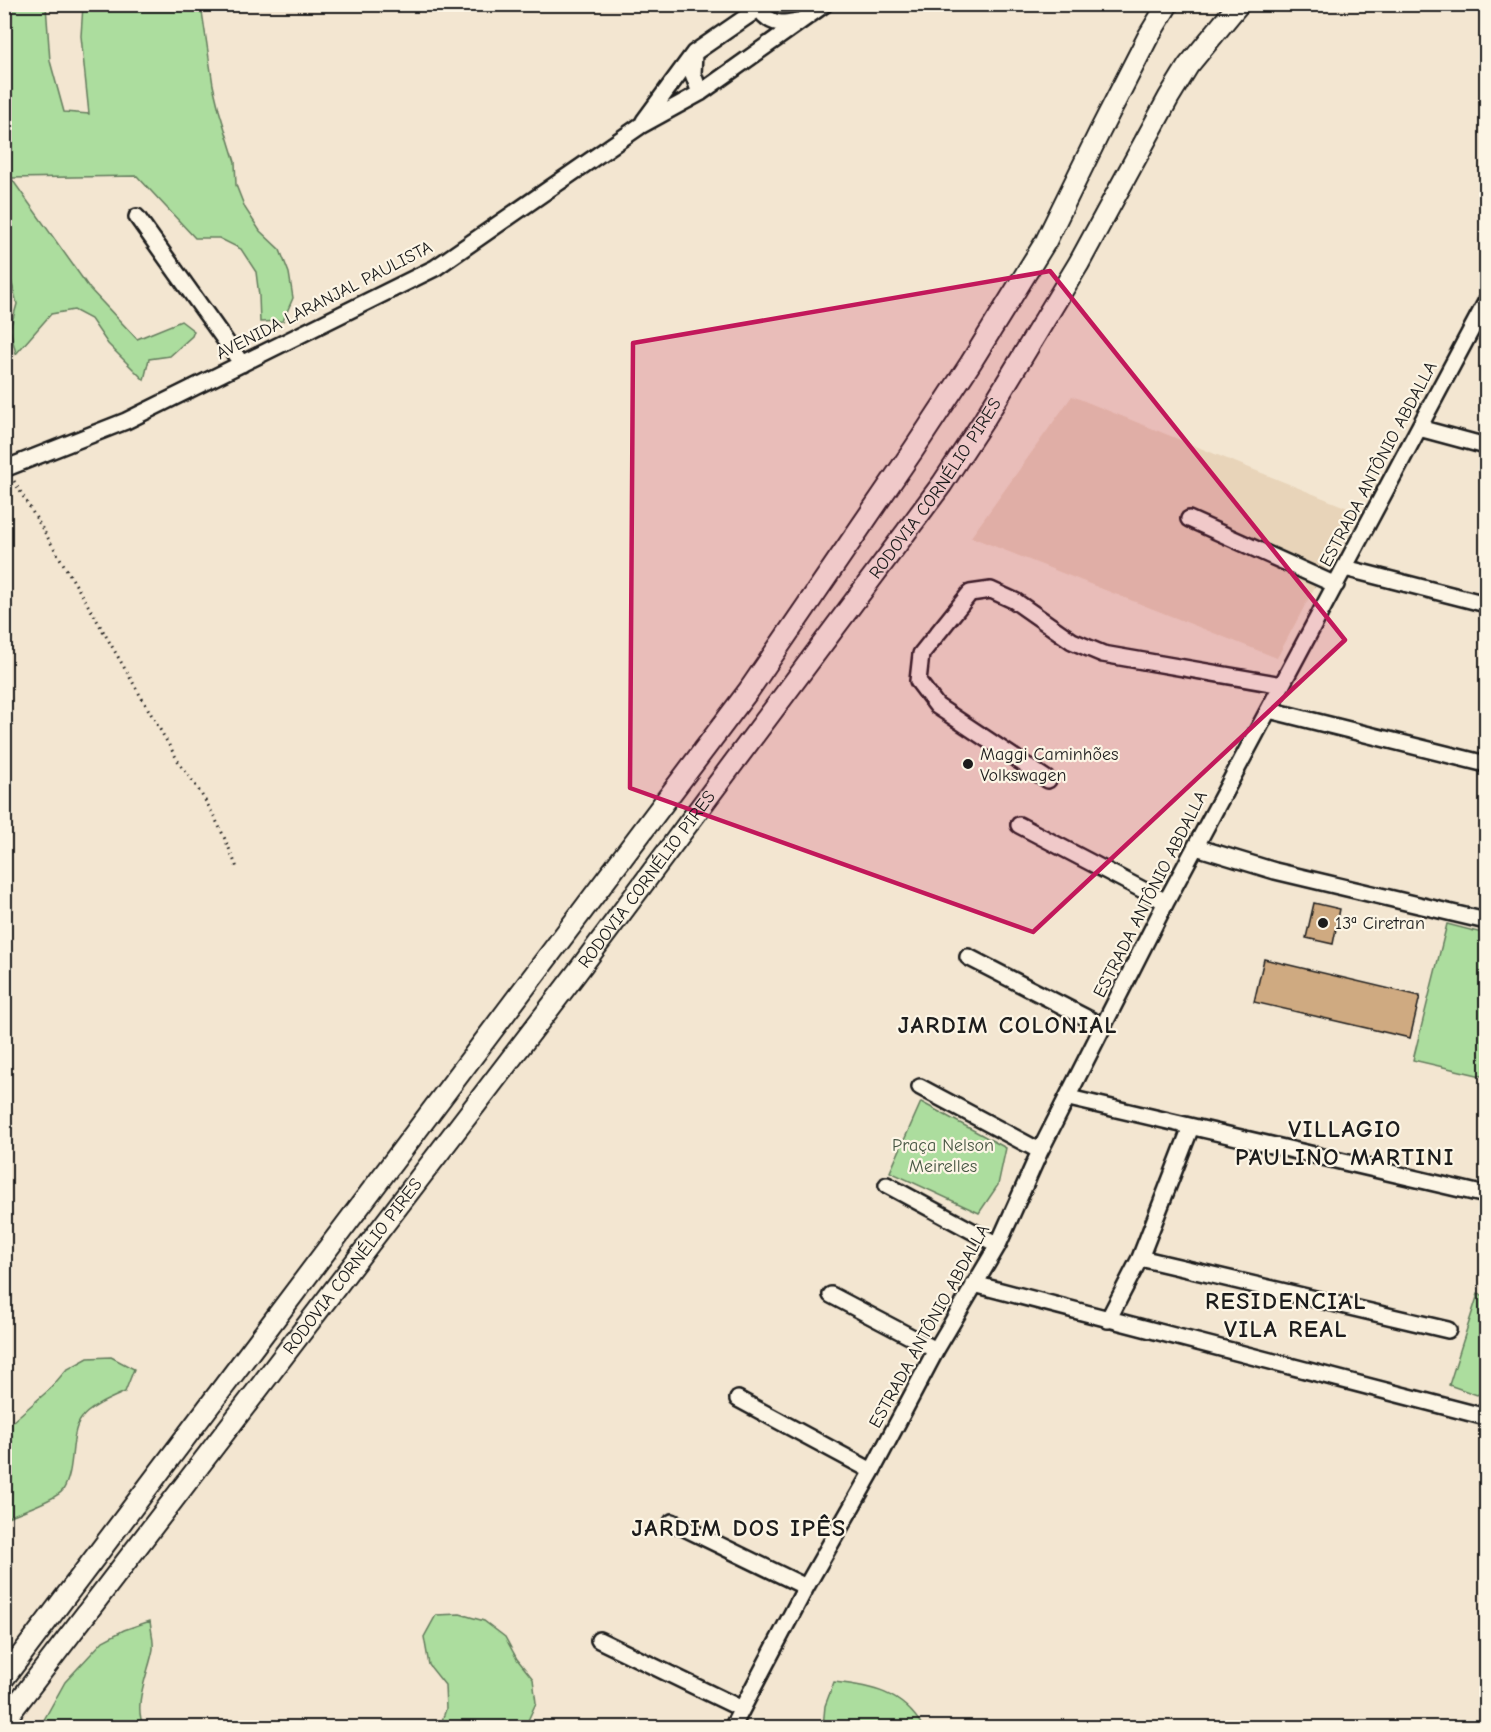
<svg xmlns="http://www.w3.org/2000/svg" width="1491" height="1732" font-family="'Comic Neue',sans-serif">
  <style>
    .built { fill: #e8d4b9 }
    .green { fill: #acdd9e; stroke: #647c5d; stroke-width: 1.5 }
    .building { fill: #cfaa81; stroke: #1c1c1c; stroke-width: 1.5 }
    .lines { fill: none; stroke-linecap: round; stroke-linejoin: round }
    .minor-casing { stroke: #1c1c1c; stroke-width: 20 }
    .major-casing { stroke: #1c1c1c; stroke-width: 24 }
    .path { stroke: #1c1c1c; stroke-width: 3; stroke-dasharray: 1.5 4.5; stroke-linecap: butt }
    .minor { stroke: #fcf5e5; stroke-width: 15 }
    .major { stroke: #fcf5e5; stroke-width: 20 }
    .marked { fill: #c2185b; fill-opacity: 0.2; stroke: #c2185b; stroke-width: 4.5; stroke-linejoin: round }
    .poi-dot { fill: #1c1c1c; stroke: #fcf5e5; stroke-width: 2 }
    .labels { text-anchor: middle; stroke-width: 4.5; stroke-linejoin: round; paint-order: stroke }
    .street-label { font-size: 18px; fill: #1c1c1c; stroke: #fcf5e5 }
    .poi-label { font-size: 18px; fill: #1c1c1c; stroke: #fcf5e5; text-anchor: start }
    .park-label { font-size: 18px; fill: #475643; stroke: #fcf5e5 }
    .district-label { font-size: 24px; font-weight: bold; letter-spacing: 1.5px; fill: #1c1c1c; stroke: #fcf5e5 }
  </style>
  <rect width="100%" height="100%" fill="#f3e6d1"/>
  <filter id="ink" filterUnits="userSpaceOnUse"><feTurbulence type="fractalNoise" baseFrequency=".0167" numOctaves="2"/><feDisplacementMap in="SourceGraphic" scale="12" xChannelSelector="R" yChannelSelector="G"/><feConvolveMatrix kernelMatrix="1 2 1 2 8 2 1 2 1" color-interpolation-filters="sRGB"/></filter>
  <g filter="url(#ink)">
    <!-- built -->
    <path class="built" d="M1072,396L1355,511L1277,658L971,537Z"/>
    <!-- green -->
    <path class="green" d="M4,5H46L50,61L64,112L89,114L81,36L83,5H201L213,85L219,110L235,162L236,185L245,208L260,231L280,250L289,273L293,298L283,321L260,322L259,296L256,272L241,249L219,238H195L137,176L11,178L90,289L137,339L181,321L194,331L192,336L170,356L149,359L144,380L108,344L91,319L74,310L51,314L16,354L10,329L17,304L11,280L4,273Z
      M1447,924L1486,934V1077L1413,1060Z
      M921,1102L1006,1148L998,1185L979,1213L890,1172Z
      M1478,1294L1486,1296V1390L1477,1395L1449,1385Z
      M111,1357L134,1369L125,1392C112,1398 89,1407 81,1419C69,1435 76,1470 63,1490C56,1500 17,1513 5,1518V1428L50,1389L66,1370L88,1358Z
      M460,1614L484,1621L505,1637L517,1659L533,1679L536,1703L525,1727H440L446,1709L445,1685L429,1665L424,1637L436,1615Z
      M150,1621C151,1630 154,1641 153,1649C149,1672 132,1705 144,1727H40L65,1682L103,1641L124,1630Z
      M834,1682C872,1686 902,1692 923,1727H823L825,1706Z"/>
    <!-- building -->
    <path class="building" d="M1314,903L1340,909L1333,944L1306,938Z
      M1264,959L1420,996L1410,1038L1254,1002Z"/>
    <g class="lines">
      <!-- minor casing -->
      <g class="minor-casing">
        <path id="minor" d="M765,4L764,15C775,26 785,23 798,21
          M694,53L693,74L700,93
          M644,121L694,53L765,4
          M137,217L242,364
          M1419,428L1486,446
          M4,469L126,421L435,268L640,126L700,93L825,4
          M1189,519L1336,585
          M1345,568L1486,604
          M1269,710L1486,764
          M1048,780L937,706L918,681L921,654L970,593L991,590L1015,601L1072,641L1103,654L1282,685
          M1019,825L1166,902
          M1196,847L1275,871L1486,921
          M968,957L1104,1027
          M920,1087L1040,1151
          M1069,1098L1486,1195
          M887,1185L998,1245
          M1140,1258L1448,1330
          M974,1284L1486,1417
          M831,1295L936,1350
          M1108,1320L1140,1258L1191,1127
          M738,1399L872,1471
          M672,1522L806,1587
          M599,1640L742,1709
          M732,1728L806,1587L872,1471L936,1350L998,1245L1040,1151L1166,902L1486,302"/>
      </g>
      <!-- major casing -->
      <g class="major-casing">
        <g id="major">
          <path d="M4,1678L749,690L914,449L970,364L1046,241L1100,131L1148,37L1168,4"/>
          <path id="s1" d="M4,1721L575,975L942,484L984,420L1079,263L1169,97L1188,66L1239,4"/>
        </g>
      </g>
      <!-- path -->
      <path class="path" d="M14,481L95,617L181,766C206,796 223,832 237,868"/>
      <!-- minor -->
      <use href="#minor" class="minor"/>
      <!-- major -->
      <use href="#major" class="major"/>
    </g>
  </g>
  <!-- marked area -->
  <path class="marked" d="M1050,271L1345,640L1033,932L630,788L633,343Z"/>
  <!-- markers -->
  <g class="poi-dot">
    <circle cx="968" cy="764" r="6"/>
    <circle cx="1323" cy="923" r="6"/>
  </g>
  <g class="labels">
    <!-- street labels -->
    <g class="street-label">
      <text transform="translate(324 300) rotate(-27)" y="6">AVENIDA LARANJAL PAULISTA</text>
      <text transform="translate(1378 464) rotate(-62)" y="6">ESTRADA ANTÔNIO ABDALLA</text>
      <text dy="6" stroke="none"><textPath href="#s1" startOffset="1545">RODOVIA CORNÉLIO PIRES</textPath></text>
      <text dy="6" stroke="none"><textPath href="#s1" startOffset="1059">RODOVIA CORNÉLIO PIRES</textPath></text>
      <text transform="translate(1150 894) rotate(-63)" y="6">ESTRADA ANTÔNIO ABDALLA</text>
      <text dy="6" stroke="none"><textPath href="#s1" startOffset="573">RODOVIA CORNÉLIO PIRES</textPath></text>
      <text transform="translate(929 1326) rotate(-61)" y="6">ESTRADA ANTÔNIO ABDALLA</text>
    </g>
    <!-- poi labels -->
    <g class="poi-label">
      <text x="980" y="760">Maggi Caminhões<tspan x="980" dy="21">Volkswagen</tspan></text>
      <text x="1335" y="929">13ª Ciretran</text>
    </g>
    <!-- park labels -->
    <g class="park-label">
      <text x="943" y="1151">Praça Nelson<tspan x="943" dy="21">Meirelles</tspan></text>
    </g>
    <!-- district labels -->
    <g class="district-label">
      <text x="1008" y="1033">JARDIM COLONIAL</text>
      <text x="1345" y="1137">VILLAGIO<tspan x="1345" dy="28">PAULINO MARTINI</tspan></text>
      <text x="1286" y="1309">RESIDENCIAL<tspan x="1286" dy="28">VILA REAL</tspan></text>
      <text x="739" y="1536">JARDIM DOS IPÊS</text>
    </g>
  </g>
  <!-- margin -->
  <rect width="1491" height="1732" fill="none" stroke="#fcf5e5" stroke-width="24"/>
  <rect x="12" y="12" width="1467" height="1708" fill="none" stroke="#1c1c1c" stroke-width="2" filter="url(#ink)"/>
</svg>
